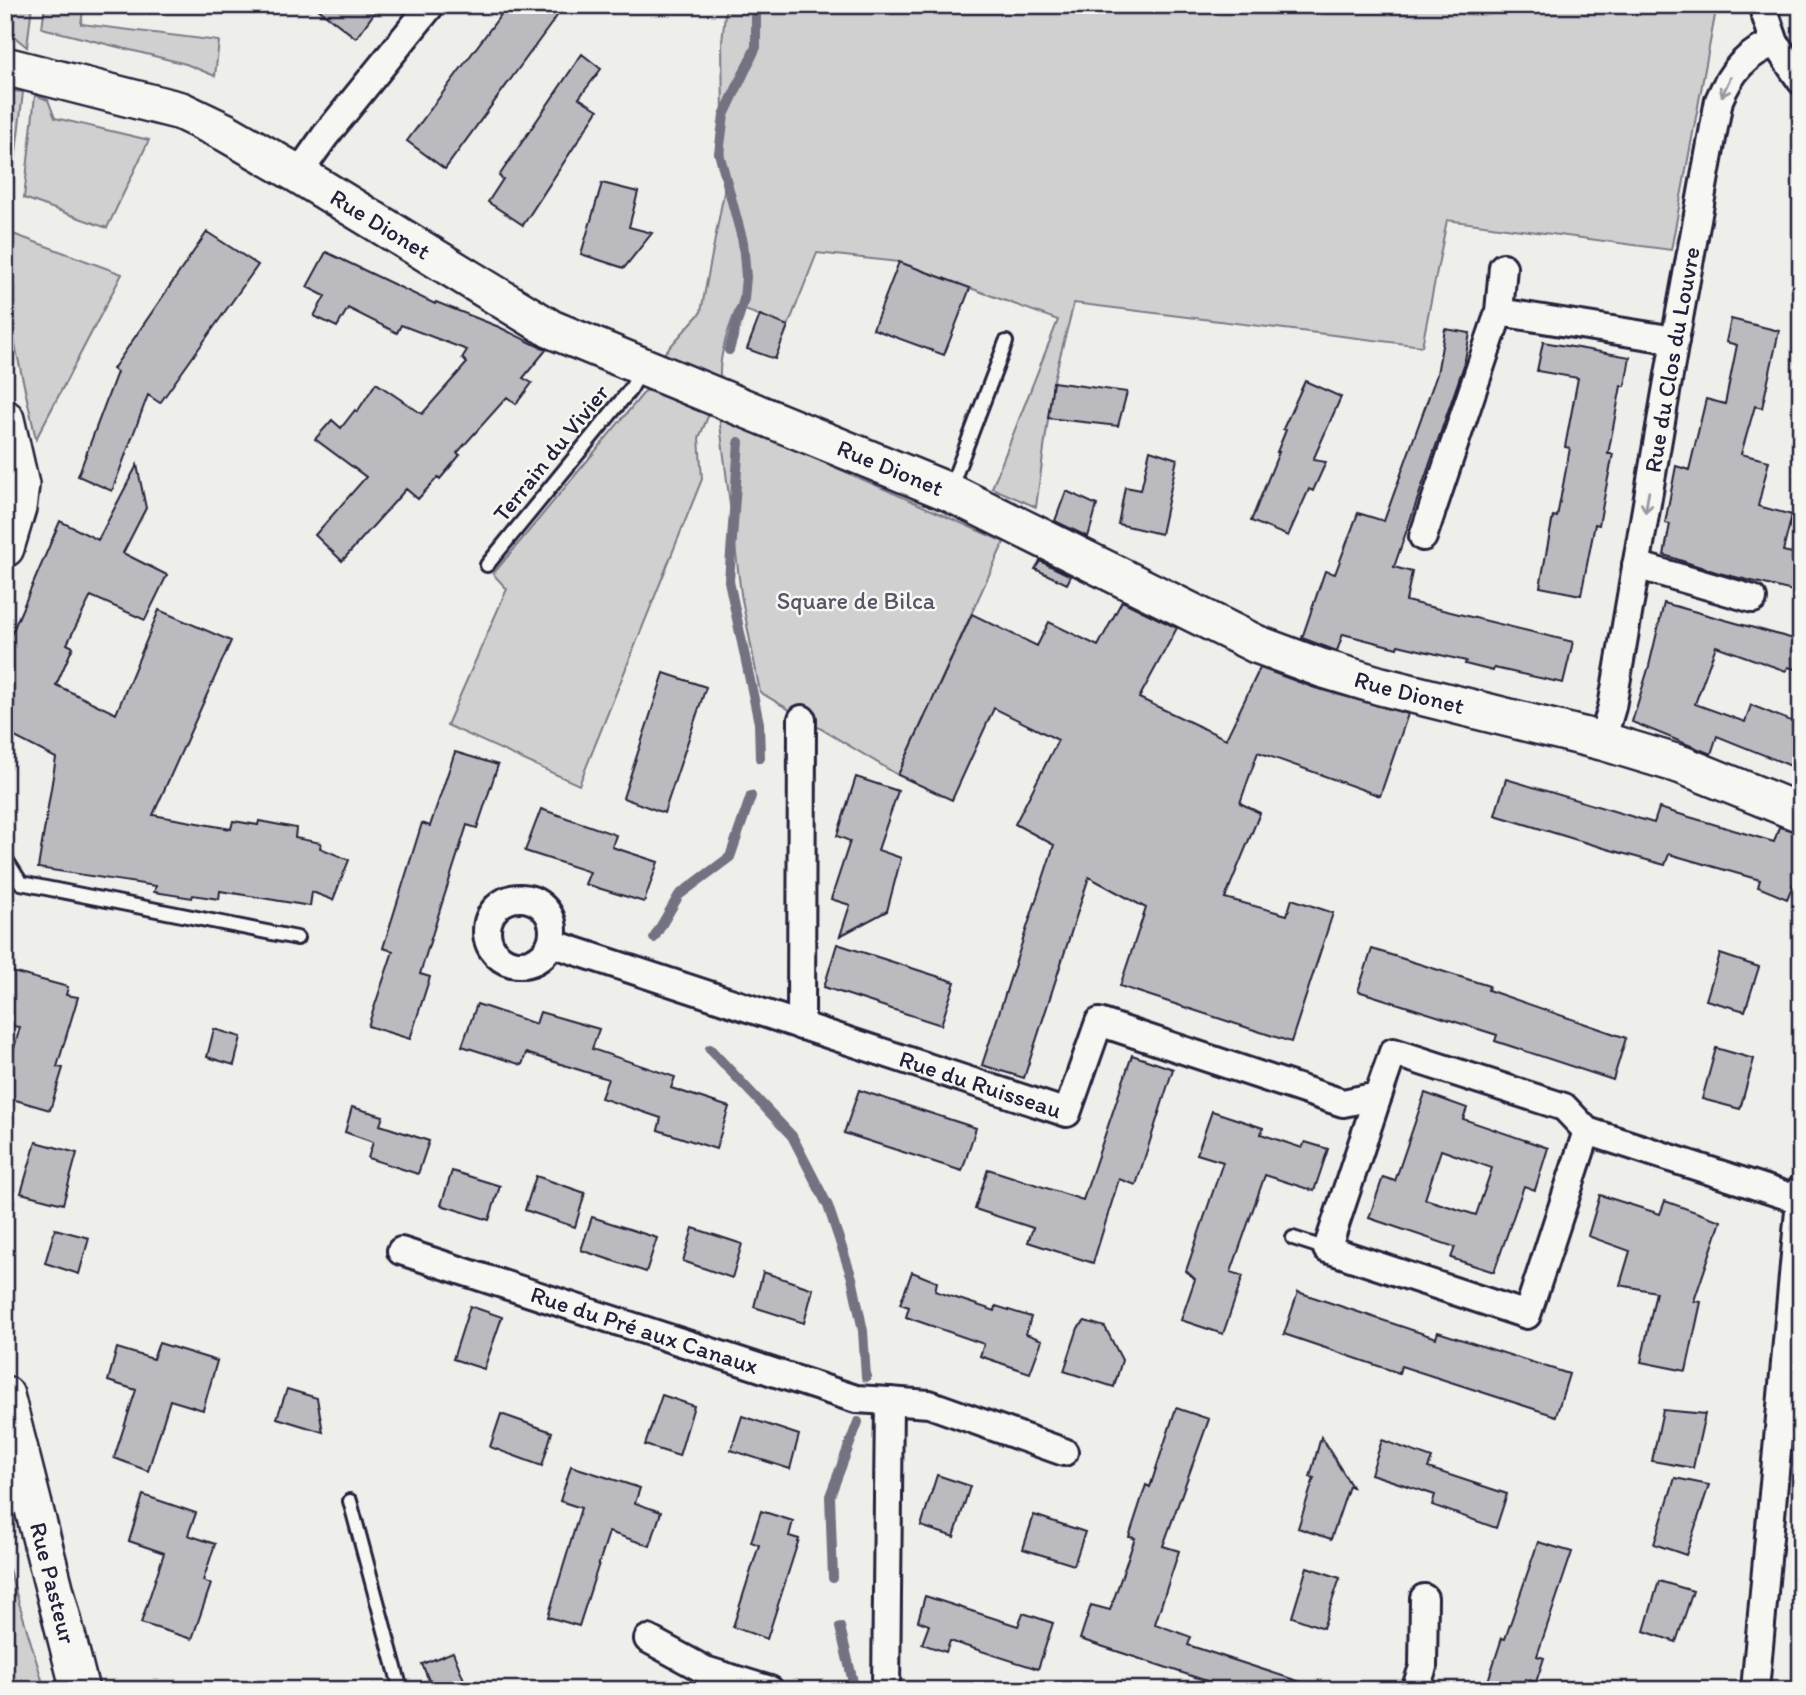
<svg xmlns="http://www.w3.org/2000/svg" width="1806" height="1695" font-family="Itim,sans-serif">
  <style>
    .green { fill: #d0d0d1; stroke: #797986; stroke-width: 2 }
    .lines { fill: none; stroke-linecap: round; stroke-linejoin: round }
    .stream { stroke: #727281; stroke-width: 10 }
    .building { fill: #bbbbbf; stroke: #22223b; stroke-width: 2; fill-rule: evenodd }
    .lane-casing { stroke: #22223b; stroke-width: 18 }
    .street-casing { stroke: #22223b; stroke-width: 32 }
    .secondary-casing { stroke: #22223b; stroke-width: 42 }
    .lane { stroke: #f6f6f2; stroke-width: 12 }
    .street { stroke: #f6f6f2; stroke-width: 26 }
    .secondary { stroke: #f6f6f2; stroke-width: 37 }
    .oneway { stroke: #9797a0 }
    .labels { text-anchor: middle; stroke-width: 5; stroke-linejoin: round; paint-order: stroke }
    .street-label { font-size: 24px; fill: #22223b; stroke: #f6f6f2 }
    .park-label { font-size: 24px; fill: #565668; stroke: #f6f6f2 }
  </style>
  <rect width="100%" height="100%" fill="#eeeeeb"/>
  <filter id="ink" filterUnits="userSpaceOnUse"><feTurbulence type="fractalNoise" baseFrequency=".0143" numOctaves="2"/><feDisplacementMap in="SourceGraphic" scale="14" xChannelSelector="R" yChannelSelector="G"/><feConvolveMatrix kernelMatrix="1 2 1 2 8 2 1 2 1" color-interpolation-filters="sRGB"/></filter>
  <g filter="url(#ink)">
    <!-- green -->
    <path class="green" d="M5,5H32L27,47L5,29Z
      M45,5H84L81,24L219,41L215,76L186,64L42,28Z
      M726,5H1717L1671,250L1447,220L1422,346L1074,303L1053,383L1036,507L992,488L1058,320L899,262L817,253L788,326L737,307C728,331 719,353 720,379L660,358L701,312L724,192L722,42Z
      M12,91L23,92L11,195L5,193V92Z
      M35,95L48,100L55,118L149,140L107,228L24,198Z
      M5,231L122,274L36,439L5,300Z
      M646,390L709,414L699,438L702,479L579,785L447,725L507,589L493,574Z
      M719,416L1004,542L898,775L760,692L741,594Z
      M5,1556L45,1690H5Z"/>
    <g class="lines">
      <!-- stream -->
      <path class="stream" d="M729,350L744,299L746,277L743,242L719,153L724,115L756,47V5
        M739,442L729,581L759,723L760,758
        M654,938L679,895L730,857L751,796
        M710,1049L792,1136L828,1206L852,1278L863,1331L866,1377
        M833,1578L830,1496L858,1422
        M840,1627L853,1682"/>
    </g>
    <!-- building -->
    <path class="building" d="M313,5H380L356,38Z
      M508,5H565L445,169L407,141Z
      M582,54L601,69L579,98L598,110L523,225L488,202L503,179L499,176Z
      M602,183L638,192L629,227L652,233L624,268L581,254Z
      M207,232L258,265L160,403L148,395L112,491L78,476L117,372L113,369Z
      M326,252L435,304L436,302L499,327L546,350L523,378L532,383L516,404L507,397L457,453L460,455L440,479L438,477L418,499L406,489L342,561L315,535L366,477L315,439L332,420L341,428L355,410L357,412L376,383L422,414L467,363L462,358L467,350L401,325L397,333L348,308L337,327L314,316L325,296L307,287Z
      M899,262L970,288L944,355L873,329Z
      M760,315L788,326L775,359L747,349Z
      M1731,319L1779,331L1762,408L1755,406L1741,454L1769,461L1758,506L1792,515L1783,551L1801,555V593L1719,573L1664,555L1670,524L1665,523L1676,466L1689,470L1706,399L1725,404L1737,345L1726,342Z
      M1445,329L1470,333L1464,365L1394,567L1412,572L1406,601L1573,642L1563,683L1494,668L1493,671L1465,664L1466,661L1398,645L1397,648L1343,634L1337,651L1302,638L1325,571L1335,574L1358,513L1384,521L1437,374Z
      M1543,342L1630,357L1625,386H1621L1608,454H1613L1606,488L1599,525L1595,524L1581,595L1540,587L1553,516L1557,517L1570,448L1565,447L1578,378L1537,371Z
      M1305,381L1341,397L1313,460L1326,462L1313,491L1309,489L1288,536L1251,521L1279,452H1277L1286,430L1283,429Z
      M1053,382L1127,392L1118,426L1048,418Z
      M1150,450L1177,459L1161,534L1118,524L1125,487L1141,490Z
      M137,465L146,508L123,553L167,575L145,620L91,596L67,644L73,647L56,685L116,714L159,610L231,641L153,815L231,829L233,821L258,825L259,821L296,828L295,838L321,843L320,848L349,860L333,900L312,892L310,906L220,891L219,899L193,895L192,898L154,892L156,886L38,868L56,758L5,732V649L60,521L98,540Z
      M1066,491L1097,505L1088,537L1055,521Z
      M1040,561L1071,576L1067,584L1035,569Z
      M1122,601L1177,628L1139,698L1226,739L1260,668L1315,688L1408,714L1380,796L1258,752L1240,803L1260,813L1225,898L1287,915L1292,899L1333,913L1291,1042L1120,986L1146,908L1089,877L1024,1078L982,1065L1054,845L1015,824L1058,740L994,708L952,800L898,775L972,614L1037,646L1049,622L1098,646Z
      M1664,603L1801,641V671L1788,667L1786,671L1716,646L1695,704L1745,722L1751,705L1801,725V770L1717,736L1711,754L1632,722L1649,666Z
      M664,673L706,687L664,813L623,798Z
      M455,752L498,765L477,828L467,825L443,900L420,974L430,977L410,1039L368,1026L393,951L383,948L422,823L430,826Z
      M856,777L898,791L878,850L901,858L887,911L840,936L850,905L831,899L850,841L837,836Z
      M1506,779L1654,823L1659,808L1774,842L1779,827L1801,833V866L1787,899L1758,887L1760,880L1669,854L1665,865L1607,849L1495,815Z
      M541,809L616,835L612,847L658,862L644,902L585,884L590,872L525,851Z
      M837,944L955,982L941,1025L824,987Z
      M1372,949L1489,986L1488,990L1626,1038L1613,1080L1495,1041L1497,1035L1358,991Z
      M1720,954L1759,967L1745,1011L1706,1000Z
      M5,970L68,987L66,995L78,997L57,1067L63,1068L50,1110L5,1097V1080L20,1027L5,1025Z
      M477,1004L536,1024L540,1012L599,1029L592,1049L675,1077L671,1088L729,1107L716,1149L658,1130L661,1118L601,1098L608,1079L526,1053L522,1065L462,1046Z
      M214,1029L241,1037L234,1065L207,1057Z
      M1716,1048L1754,1059L1740,1109L1702,1099Z
      M1132,1055L1173,1069L1136,1185L1119,1179L1093,1263L1028,1242L1033,1228L975,1209L988,1169L1083,1200Z
      M859,1090L976,1128L962,1171L844,1133Z
      M1425,1093L1467,1108L1463,1119L1548,1148L1535,1190L1524,1186L1494,1272L1451,1258L1455,1247L1369,1218L1383,1177L1395,1181ZM1441,1150L1492,1168L1476,1215L1425,1199Z
      M352,1107L383,1116L380,1125L429,1141L418,1174L368,1158L373,1142L345,1132Z
      M1212,1111L1263,1128L1261,1134L1302,1148L1305,1142L1328,1149L1314,1191L1265,1175L1231,1272L1243,1276L1223,1334L1181,1320L1195,1279L1186,1271L1223,1162L1197,1154Z
      M36,1142L77,1153L63,1204L21,1193Z
      M452,1171L500,1186L489,1220L441,1205Z
      M536,1176L585,1193L575,1227L525,1210Z
      M1600,1195L1660,1214L1665,1201L1721,1221L1694,1301L1701,1302L1686,1371L1641,1362L1656,1292L1620,1285L1630,1251L1588,1236Z
      M592,1217L657,1238L646,1272L581,1250Z
      M693,1228L742,1244L732,1278L683,1261Z
      M55,1229L89,1238L79,1274L45,1263Z
      M763,1272L813,1289L804,1323L754,1307Z
      M912,1272L937,1282L935,1291L995,1311L996,1306L1031,1317L1026,1334L1042,1340L1030,1373L980,1356L984,1344L906,1317L909,1307L900,1304Z
      M1298,1292L1436,1338L1438,1332L1569,1374L1556,1416L1401,1366L1399,1373L1284,1334Z
      M470,1306L502,1317L484,1369L453,1359Z
      M1085,1321L1105,1327L1122,1360L1114,1387L1064,1371L1078,1328Z
      M159,1343L217,1361L203,1410L170,1400L148,1471L114,1458L136,1390L108,1381L117,1348L153,1359Z
      M287,1389L317,1398L323,1432L277,1418Z
      M662,1395L694,1406L679,1456L645,1445Z
      M1176,1408L1209,1419L1163,1546L1179,1551L1155,1624L1191,1637L1188,1645L1310,1685L1309,1690H1234L1080,1639L1091,1605L1110,1610L1135,1538L1129,1537L1146,1485L1150,1487Z
      M1663,1410L1705,1414L1693,1468L1652,1461Z
      M501,1414L552,1432L542,1466L490,1447Z
      M742,1416L799,1435L790,1469L731,1450Z
      M1321,1437L1352,1487L1349,1486L1331,1539L1298,1528L1314,1478L1310,1477Z
      M1382,1440L1432,1458L1428,1468L1507,1494L1496,1528L1432,1505L1435,1495L1371,1474Z
      M571,1466L640,1488L635,1503L661,1512L650,1546L609,1532L579,1626L548,1617L581,1508L560,1501Z
      M937,1475L970,1486L954,1537L921,1526Z
      M1675,1478L1709,1485L1686,1555L1654,1544Z
      M143,1495L196,1513L188,1535L215,1544L203,1581L211,1584L192,1639L141,1623L164,1553L129,1541Z
      M761,1511L793,1521L789,1536L799,1539L767,1639L733,1627L759,1545L751,1542Z
      M1034,1515L1085,1532L1074,1565L1023,1549Z
      M1538,1542L1572,1552L1537,1656L1544,1658L1536,1682L1525,1679L1522,1690H1485L1502,1638L1505,1639Z
      M1307,1567L1340,1578L1323,1628L1292,1617Z
      M1659,1581L1693,1591L1676,1642L1644,1631Z
      M925,1596L1018,1626L1023,1613L1053,1623L1038,1669L950,1641L946,1652L922,1644L929,1625L918,1621Z
      M453,1652L468,1690H433L422,1664Z"/>
    <g class="lines">
      <!-- lane casing -->
      <g class="lane-casing">
        <path id="lane" d="M950,489L1006,342
          M487,565L630,390L641,371
          M5,858L21,883L297,938
          M1293,1238L1327,1249
          M350,1501L401,1690"/>
      </g>
      <!-- street casing -->
      <g class="street-casing">
        <g id="street">
          <path d="M1762,5L1775,43L1801,81"/>
          <path d="M298,174L325,136L431,5"/>
          <path d="M1499,312L1503,267"/>
          <path d="M1423,537L1499,312L1675,340"/>
          <path d="M1636,565L1753,599"/>
          <path id="s1" d="M1602,741L1612,707L1675,340L1719,100C1731,72 1745,54 1775,43"/>
          <circle cx="520" cy="931" r="33"/>
          <path id="s2" d="M551,943L1067,1113L1099,1022L1343,1103L1378,1096L1393,1052L1564,1107L1587,1131L1800,1200"/>
          <path d="M801,1026L802,719"/>
          <path d="M1378,1096L1327,1249L1527,1315L1587,1131"/>
          <path id="s3" d="M401,1251L856,1399L889,1401"/>
          <path d="M648,1639L705,1670L770,1690"/>
          <path d="M886,1690L889,1401L929,1404L1064,1452"/>
          <path d="M1415,1690L1423,1667L1424,1598"/>
          <path d="M1755,1690L1801,1189"/>
        </g>
      </g>
      <!-- secondary casing -->
      <g class="secondary-casing">
        <g id="secondary">
          <path id="s4" d="M5,66L181,111L225,132L298,174L551,329L949,492L1256,644L1321,668L1381,686L1602,741L1682,765L1801,813"/>
          <path d="M5,419L20,485L17,508L5,548"/>
          <path id="s5" d="M5,1395L80,1690"/>
        </g>
      </g>
      <!-- lane -->
      <use href="#lane" class="lane"/>
      <!-- street -->
      <use href="#street" class="street"/>
      <!-- secondary -->
      <use href="#secondary" class="secondary"/>
    </g>
    <!-- one-way arrows -->
    <defs><path id="oneway-shaft" d="M-6 0H5M1.5-3L5.5 0L1.5 3" fill="none" stroke-width="1.6" stroke-linecap="round" stroke-linejoin="round" transform="scale(1.75)"/></defs>
    <g class="oneway">
      <use href="#oneway-shaft" transform="translate(1726 87) rotate(115)"/>
      <use href="#oneway-shaft" transform="translate(1647 502) rotate(100)"/>
    </g>
  </g>
  <g class="labels">
    <!-- street labels -->
    <g class="street-label">
      <text dy="8" stroke="none"><textPath href="#s4" startOffset="411">Rue Dionet</textPath></text>
      <text dy="8" stroke="none"><textPath href="#s1" startOffset="388">Rue du Clos du Louvre</textPath></text>
      <text transform="translate(551 453) rotate(-51)" y="8">Terrain du Vivier</text>
      <text dy="8" stroke="none"><textPath href="#s4" startOffset="978">Rue Dionet</textPath></text>
      <text dy="8" stroke="none"><textPath href="#s4" startOffset="1545">Rue Dionet</textPath></text>
      <text dy="8" stroke="none"><textPath href="#s2" startOffset="452">Rue du Ruisseau</textPath></text>
      <text dy="8" stroke="none"><textPath href="#s3" startOffset="256">Rue du Pré aux Canaux</textPath></text>
      <text dy="8" stroke="none"><textPath href="#s5" startOffset="194">Rue Pasteur</textPath></text>
    </g>
    <!-- park labels -->
    <g class="park-label">
      <text x="856" y="609">Square de Bilca</text>
    </g>
  </g>
  <!-- margin -->
  <rect width="1806" height="1695" fill="none" stroke="#f6f6f2" stroke-width="28"/>
  <rect x="14" y="14" width="1778" height="1667" fill="none" stroke="#22223b" stroke-width="2.5" filter="url(#ink)"/>
</svg>
